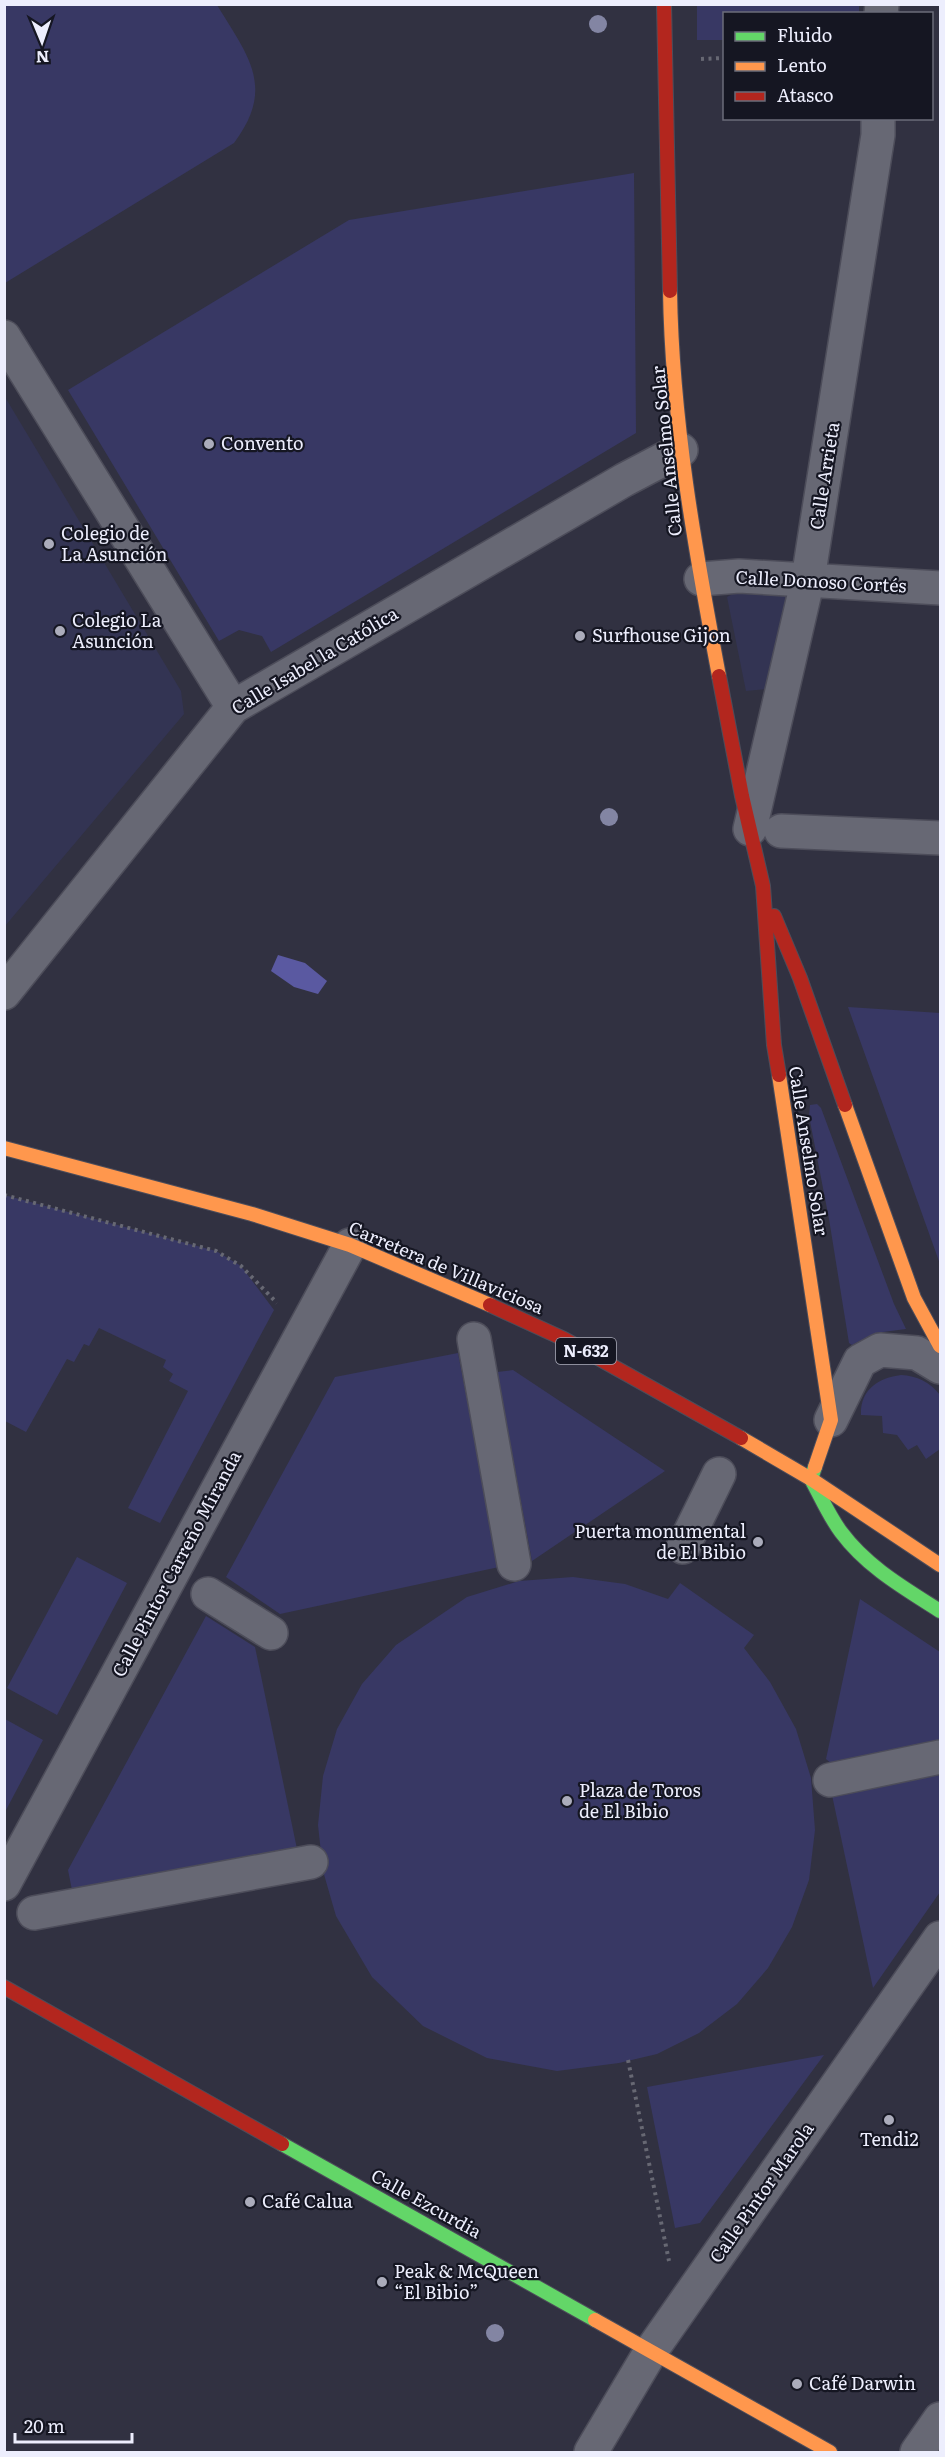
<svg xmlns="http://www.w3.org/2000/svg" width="945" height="2457" font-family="Literata,serif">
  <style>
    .built { fill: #333453 }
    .green { fill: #383864 }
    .water { fill: #5a59a1 }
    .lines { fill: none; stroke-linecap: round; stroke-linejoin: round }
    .street-casing { stroke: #4d4d5a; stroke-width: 36 }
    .fast-casing { stroke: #4d4d5a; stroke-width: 16 }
    .slow-casing { stroke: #4d4d5a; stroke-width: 16 }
    .jam-casing { stroke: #4d4d5a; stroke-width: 16 }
    .path { stroke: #676873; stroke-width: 4; stroke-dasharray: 3 4.5; stroke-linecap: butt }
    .street { stroke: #676874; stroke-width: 33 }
    .fast { stroke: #63d668; stroke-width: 14 }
    .slow { stroke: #ff974d; stroke-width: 14 }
    .jam { stroke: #b3261e; stroke-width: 14 }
    .tree { fill: #8385a3 }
    .poi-dot { fill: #abacbb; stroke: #151622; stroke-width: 2 }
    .labels { text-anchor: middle; stroke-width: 4.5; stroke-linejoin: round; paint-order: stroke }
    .shield { fill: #151622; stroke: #acadbb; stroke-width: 1.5 }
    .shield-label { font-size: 16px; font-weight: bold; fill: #edeefd }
    .poi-label { font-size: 18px; fill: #edeefd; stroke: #151622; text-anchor: start }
    .street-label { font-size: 18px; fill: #edeefd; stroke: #151622 }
  </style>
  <rect width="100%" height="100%" fill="#313141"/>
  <!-- built -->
  <path class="built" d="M5,397L181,691L184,714L5,926Z
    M750,585L790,588L779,688L746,691L727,597Z"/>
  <!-- green -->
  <path class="green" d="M5,4L217,5C248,56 276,87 234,143L5,283Z
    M697,5H859V13L724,14V40H697Z
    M634,173L636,433L271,652L262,636L239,630L219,641L68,390L349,220Z
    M848,1007L940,1013V1264Z
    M817,1104L821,1108L894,1304L906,1329L875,1333L852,1345L849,1343L829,1219L809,1116L810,1105Z
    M4,1195L216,1251L241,1266L274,1310L160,1523L128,1508L188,1391L169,1381L173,1374L163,1367L166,1360L99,1328L89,1346L84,1344L74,1362L67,1359L26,1432L5,1421Z
    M458,1353L499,1567L280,1614L226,1577L335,1377Z
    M513,1370L665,1471L532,1561L497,1372Z
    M901,1375C917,1376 930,1382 940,1395V1449L926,1459L917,1445L908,1450L897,1435L883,1433L882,1416L861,1415C860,1390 878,1378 901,1375Z
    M77,1557L127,1583L57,1715L7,1688Z
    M573,1577L625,1584L668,1599L680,1583L754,1635L744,1648L770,1682L796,1729L811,1778L815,1830L809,1880L792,1927L768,1968L737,2004L699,2033L657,2054L619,2063L557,2071L487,2058L423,2026L372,1977L336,1916L323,1871L318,1825L323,1776L337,1729L362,1684L396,1645L467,1597L519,1581Z
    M860,1599L940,1652V1743L833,1765L826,1759Z
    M206,1616L255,1647L297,1849L73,1895L68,1870Z
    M5,1719L43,1740L5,1812L4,1720Z
    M940,1775V1892L873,1988L832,1795Z
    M824,2055L700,2223L675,2228L647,2087Z"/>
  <!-- water -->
  <path class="water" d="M278,955L305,963L327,981L318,994L294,987L271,971Z"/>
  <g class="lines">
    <!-- street casing -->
    <g class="street-casing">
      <path id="street" d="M881,14L882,4
        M4,337L233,707
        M701,579L739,576L940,588
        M750,829L808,579L878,135V118
        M781,831L940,838
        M4,993L233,707L624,480L681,450
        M474,1339L514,1564
        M831,1420L860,1361L880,1350L917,1353L940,1367
        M683,1547L719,1474
        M208,1594L271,1633
        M830,1780L940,1757
        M4,1884L350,1245
        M34,1913L311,1862
        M591,2452L651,2351L940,1938
        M917,2452L940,2419"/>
    </g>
    <!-- fast casing -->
    <g class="fast-casing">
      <path id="fast" d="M815,1467L811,1479C821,1497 829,1516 841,1532C867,1567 904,1588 940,1611
        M282,2144L595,2320"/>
    </g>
    <!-- slow casing -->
    <g class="slow-casing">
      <path id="slow" d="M670,291C672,421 695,549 719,676
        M779,1075L831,1420L815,1467
        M845,1105L914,1298L940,1346
        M4,1148L252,1214L350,1245L490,1305
        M741,1438L811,1479L940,1565
        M595,2320L830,2452"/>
    </g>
    <!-- jam casing -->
    <g class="jam-casing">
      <path id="jam" d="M664,4L670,291
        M719,676L742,796L763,886L774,1045L779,1075
        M774,916L800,978L845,1105
        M490,1305L564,1339L741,1438
        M4,1987L282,2144"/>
    </g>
    <!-- path -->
    <path class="path" d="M701,59L724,58
      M4,1195L216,1251L241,1266L277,1303
      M628,2060L669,2261"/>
    <!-- street -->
    <use href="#street" class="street"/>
    <!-- fast -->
    <use href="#fast" class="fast"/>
    <!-- slow -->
    <use href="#slow" class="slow"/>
    <!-- jam -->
    <use href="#jam" class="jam"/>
  </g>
  <!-- trees -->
  <g class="tree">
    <circle cx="598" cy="24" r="9"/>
    <circle cx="609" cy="817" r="9"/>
    <circle cx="495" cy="2333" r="9"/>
  </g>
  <!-- markers -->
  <g class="poi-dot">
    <circle cx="209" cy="444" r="6"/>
    <circle cx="49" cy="544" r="6"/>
    <circle cx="60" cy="631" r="6"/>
    <circle cx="580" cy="636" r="6"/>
    <circle cx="758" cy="1542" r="6"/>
    <circle cx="567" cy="1801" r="6"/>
    <circle cx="889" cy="2120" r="6"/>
    <circle cx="250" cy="2202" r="6"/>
    <circle cx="382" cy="2282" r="6"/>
    <circle cx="797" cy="2384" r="6"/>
  </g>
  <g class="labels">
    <!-- shield labels -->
    <rect class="shield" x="556" y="1338" width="60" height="26" rx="4.5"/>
    <g class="shield-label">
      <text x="586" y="1357">N-632</text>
    </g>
    <!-- poi labels -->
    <g class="poi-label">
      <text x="221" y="450">Convento</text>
      <text x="61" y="540">Colegio de<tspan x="61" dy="21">La Asunción</tspan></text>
      <text x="72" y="627">Colegio La<tspan x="72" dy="21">Asunción</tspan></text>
      <text x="592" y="642">Surfhouse Gijon</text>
      <text x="746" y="1538" text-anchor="end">Puerta monumental<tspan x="746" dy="21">de El Bibio</tspan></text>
      <text x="579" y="1797">Plaza de Toros<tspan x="579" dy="21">de El Bibio</tspan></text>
      <text x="889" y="2146" text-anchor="middle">Tendi2</text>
      <text x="262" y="2208">Café Calua</text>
      <text x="394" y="2278">Peak &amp; McQueen<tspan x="394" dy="21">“El Bibio”</tspan></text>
      <text x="809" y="2390">Café Darwin</text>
    </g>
    <!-- street labels -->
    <g class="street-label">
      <text transform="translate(667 451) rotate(-96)" y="6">Calle Anselmo Solar</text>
      <text transform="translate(825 476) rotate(-81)" y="6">Calle Arrieta</text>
      <text transform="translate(821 582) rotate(3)" y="6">Calle Donoso Cortés</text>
      <text transform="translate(315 661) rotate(-31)" y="6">Calle Isabel la Católica</text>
      <text transform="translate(808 1151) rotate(81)" y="6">Calle Anselmo Solar</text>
      <text transform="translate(446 1268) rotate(23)" y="6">Carretera de Villaviciosa</text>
      <text transform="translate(177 1564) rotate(-62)" y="6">Calle Pintor Carreño Miranda</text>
      <text transform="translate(762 2193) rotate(-55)" y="6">Calle Pintor Marola</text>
      <text transform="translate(426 2204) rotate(29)" y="6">Calle Ezcurdia</text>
    </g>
  </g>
  <!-- border -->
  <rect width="945" height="2457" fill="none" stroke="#edeefd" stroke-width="12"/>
  <!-- legend -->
  <rect x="723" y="12" width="210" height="108" fill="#151622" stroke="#6b6c7a" stroke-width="1.5"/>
  <rect x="735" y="32" width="30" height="9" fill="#63d668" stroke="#6b6c7a" stroke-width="1.5"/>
  <text x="777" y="42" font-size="18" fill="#edeefd">Fluido</text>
  <rect x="735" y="62" width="30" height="9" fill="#ff974d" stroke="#6b6c7a" stroke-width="1.5"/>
  <text x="777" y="72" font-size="18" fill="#edeefd">Lento</text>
  <rect x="735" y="92" width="30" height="9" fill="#b3261e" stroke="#6b6c7a" stroke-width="1.5"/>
  <text x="777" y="102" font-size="18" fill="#edeefd">Atasco</text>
  <!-- north arrow -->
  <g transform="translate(42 42) rotate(178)" stroke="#151622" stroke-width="4.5" paint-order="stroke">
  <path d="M0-4.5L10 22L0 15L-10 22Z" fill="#edeefd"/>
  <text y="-9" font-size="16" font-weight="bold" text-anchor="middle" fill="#edeefd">N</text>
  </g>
  <!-- scale -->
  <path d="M15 2433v9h117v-9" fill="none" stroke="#edeefd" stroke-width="3"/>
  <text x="24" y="2433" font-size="18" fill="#edeefd" stroke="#151622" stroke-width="4.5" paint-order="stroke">20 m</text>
</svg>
